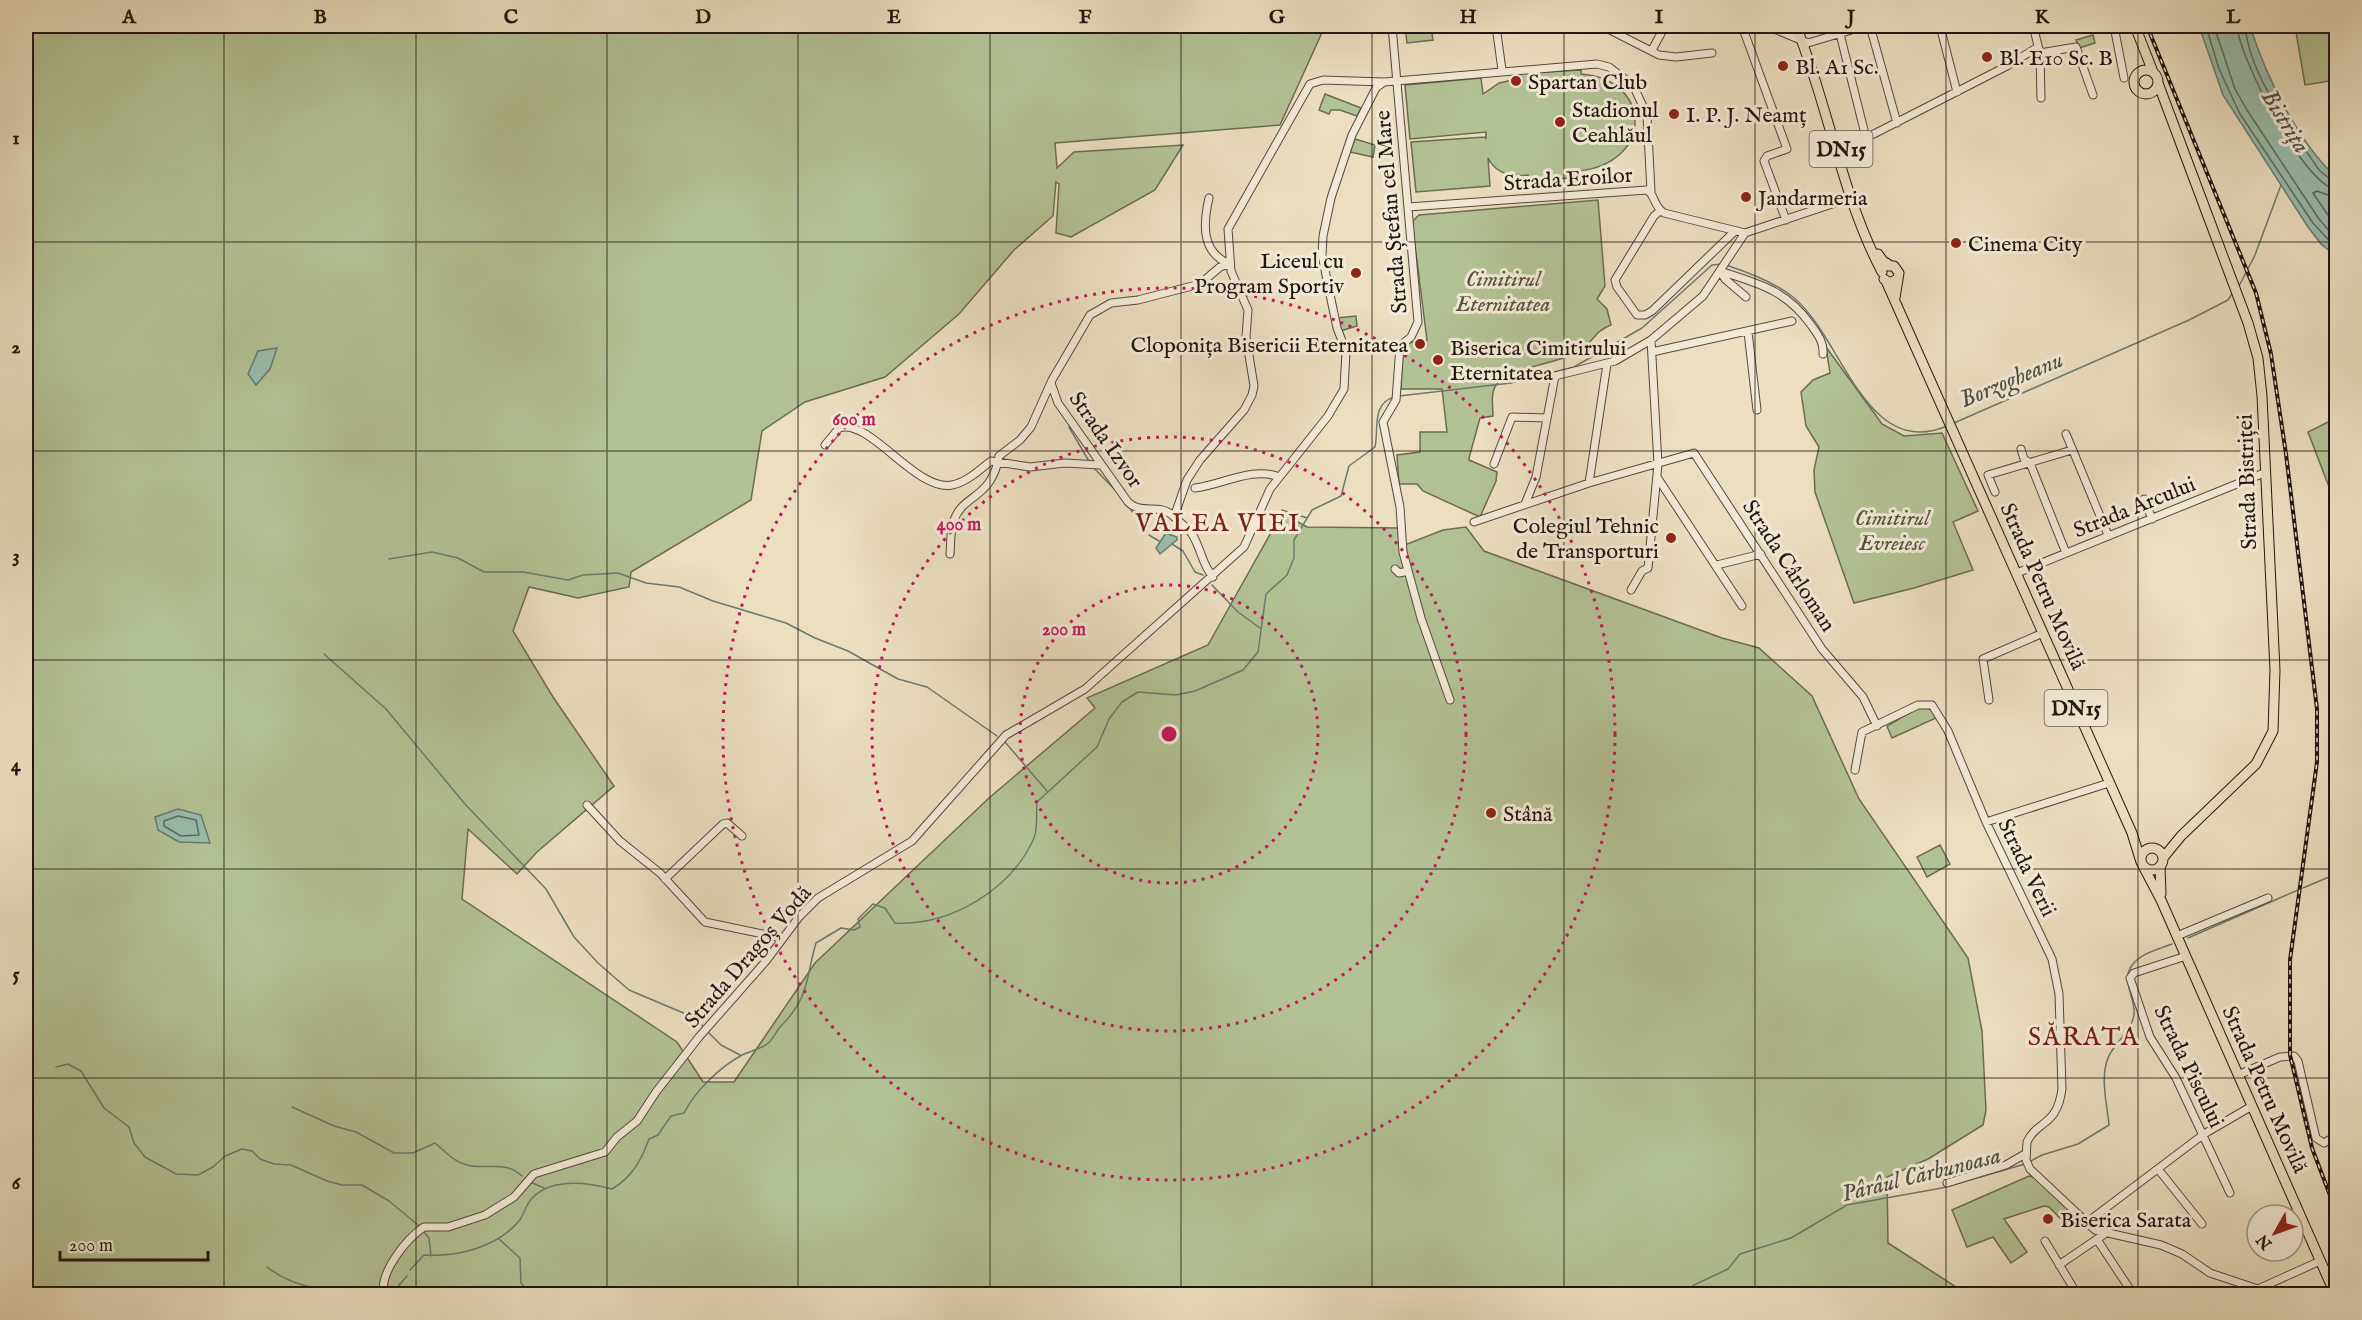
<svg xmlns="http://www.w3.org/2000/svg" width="2362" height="1320" font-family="'IM FELL English',serif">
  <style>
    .green { fill: #b3c295; stroke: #6a6c53; stroke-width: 1.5 }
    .water { fill: #99bdac; stroke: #697a6e; stroke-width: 1.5 }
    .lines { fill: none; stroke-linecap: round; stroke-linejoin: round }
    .shore { stroke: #5d6a5e; stroke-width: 1.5 }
    .stream { stroke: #697a6e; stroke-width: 1.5 }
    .minor-casing { stroke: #54483d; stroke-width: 9 }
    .major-casing { stroke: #211611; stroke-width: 11 }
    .minor { stroke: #f2ead6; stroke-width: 7 }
    .major { stroke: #ebdfc0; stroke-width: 9 }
    .rail-casing { stroke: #211611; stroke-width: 4 }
    .rail { stroke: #f2ead6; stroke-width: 1.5; stroke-dasharray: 4.5; stroke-linecap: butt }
    .grid { fill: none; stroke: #211611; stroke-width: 1.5; stroke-opacity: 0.55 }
    .ring { fill: none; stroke: #c2185b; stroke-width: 3; stroke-dasharray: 3 6 }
    .poi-dot { fill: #8f2418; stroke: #f2ead6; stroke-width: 2 }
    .labels { text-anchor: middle; stroke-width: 6; stroke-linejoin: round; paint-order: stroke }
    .shield { fill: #f2ead6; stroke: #60564c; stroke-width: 1.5 }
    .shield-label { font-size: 21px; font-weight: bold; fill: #211611 }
    .poi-label { font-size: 22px; fill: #211611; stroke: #f2ead6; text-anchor: start }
    .street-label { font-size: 22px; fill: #211611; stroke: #f2ead6 }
    .park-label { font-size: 22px; font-style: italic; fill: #54523f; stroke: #f2ead6 }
    .water-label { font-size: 24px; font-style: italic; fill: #4b5047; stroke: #f2ead6 }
    .quarter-label { font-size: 26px; letter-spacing: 1.5px; fill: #7a1f14; stroke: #f2ead6 }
    .centre { fill: #c2185b; stroke: #f2ead6; stroke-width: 3 }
    .ring-label { font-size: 18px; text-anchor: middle; font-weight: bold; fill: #c2185b; stroke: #f2ead6; stroke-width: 6; stroke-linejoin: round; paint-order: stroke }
    .neatline { fill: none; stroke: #211611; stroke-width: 2 }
    .grid-label { font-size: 20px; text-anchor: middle; font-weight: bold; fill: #211611 }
  </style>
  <rect width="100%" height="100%" fill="#ebdfc0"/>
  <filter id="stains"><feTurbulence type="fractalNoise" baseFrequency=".00333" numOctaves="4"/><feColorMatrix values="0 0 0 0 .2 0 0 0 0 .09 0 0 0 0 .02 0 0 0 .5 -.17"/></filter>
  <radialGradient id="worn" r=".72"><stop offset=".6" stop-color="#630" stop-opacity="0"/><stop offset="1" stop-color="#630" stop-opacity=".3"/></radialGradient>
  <!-- green -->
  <path class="green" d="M26,26H1325L1280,125L1055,143L1057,168L1074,152L1183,145L1155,190L1071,237L1056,233L1059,184L1056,182L1053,216L1014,250L959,314L885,377L805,402L762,431L751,500L631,572L629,587L578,598L529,587L513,631L553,697L614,786L537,852L517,874L468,829L462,899L677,1042L703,1082H734L815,963L989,798L1095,708L1087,698L1208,645L1282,513L1307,527L1403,528L1405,545L1443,530L1466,527L1484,551L1722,638L1759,648L1812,696L1859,799L1968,958L1982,1031L1986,1110L1983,1125L1928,1159L1887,1177L1888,1243L1967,1294H26Z
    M1405,26H1431L1433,40L1407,43Z
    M2295,26H2336V80L2305,85Z
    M2093,35L2095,43L2079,48L2076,40Z
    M1581,70V74C1652,79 1655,163 1578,171V177L1529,182L1528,175C1511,177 1496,174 1488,158L1490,186L1416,192L1411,142L1485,137L1486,139V132L1410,139L1405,85L1481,78L1483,94L1499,83L1513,80V74Z
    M1325,94L1361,108L1357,116L1340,110H1331L1329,114L1319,110Z
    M1355,139L1375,145L1373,157L1350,152Z
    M1598,200L1605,286L1597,299L1607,309L1611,325C1591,332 1594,346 1572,355C1554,363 1508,369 1497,384C1490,392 1493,406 1493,416L1480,418L1469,458V460L1497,472L1496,481L1480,517L1423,491L1417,484H1399L1397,455L1420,452V432H1447L1442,389H1401L1403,348L1407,343L1427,340L1412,222L1419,215Z
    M1356,316L1357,326L1340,331L1337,318Z
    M1826,347L1882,424L1904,436L1942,433L1978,511L1953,522L1973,570L1914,588L1854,603L1815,492L1814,470L1819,447L1806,426L1801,392L1813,380L1830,373Z
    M2336,418V505L2308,432Z
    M1921,706L1932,710L1936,718L1892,738L1887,726Z
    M1940,845L1950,864L1927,877L1917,857Z
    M2029,1176L2036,1178L2073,1213L2061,1219L2049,1207L2044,1206L2004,1219L2027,1252L2011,1263L1993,1237L1967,1247L1952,1210Z"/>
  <!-- water -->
  <path class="water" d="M2199,26H2250C2266,76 2297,141 2336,177V256L2321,244L2308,227L2223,95Z
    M277,348L270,369L256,385L248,374L258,351Z
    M1166,533L1177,537V540L1160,554L1156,548Z
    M178,809L201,815L210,843L179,842L158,830L155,817Z"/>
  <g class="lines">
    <!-- shore -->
    <path class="shore" d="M2206,26L2219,69L2240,114L2313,223L2336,248
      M2214,26L2235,89L2247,110L2319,219L2336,239
      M2237,26C2239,57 2305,187 2336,189
      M2245,26C2250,77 2291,128 2319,170L2331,180L2336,181
      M2336,198L2317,191L2313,193L2336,227
      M178,816L196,820L199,835L181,836L164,826V821Z"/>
    <!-- stream -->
    <path class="stream" d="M1726,265C1747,272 1776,283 1793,297C1842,336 1865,461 1947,426
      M2335,273L2336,269
      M2335,281L2333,314L2336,323
      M2239,286L2255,255L2281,185
      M1399,396L1511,383L1574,367L1642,328L1712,265L1722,264
      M1954,423L2189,320L2228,300L2232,294
      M1069,427L1090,463
      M1094,468L1118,493
      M1128,506L1145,529
      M1282,510L1307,518
      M1149,535L1159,541
      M1172,544L1183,551L1195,572L1203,575
      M389,559L432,552L458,558L484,572H523L568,580L583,575L618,573L646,583L679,587L713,601L786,623L815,638L848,651L898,679L927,687L997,736
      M1212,585L1238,612L1260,628
      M324,654L386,709L465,804L546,889L574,937L598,963L629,990L693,1017L703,1026
      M1005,742L1047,791
      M2303,888L2336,874
      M2188,938L2298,890
      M2127,977C2131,955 2154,951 2172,944
      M709,1033L721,1045L740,1055
      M56,1067L68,1064L81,1071L104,1108L129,1127L134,1143L145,1157L176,1174L198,1175L213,1167L225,1156L242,1149L252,1151L260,1159L274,1164L291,1165L327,1181L342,1185H362L389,1201L418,1225
      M292,1107L334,1126L356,1132L394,1153H413L435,1143C445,1151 454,1162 467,1165C486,1170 505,1160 522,1176
      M2029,1162L2042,1155L2078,1144L2109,1125C2107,1104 2100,1078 2108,1058C2115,1041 2136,1029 2134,1009C2133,1000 2129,991 2128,982
      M530,1182L544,1188
      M423,1231L429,1238L431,1256
      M499,1239L520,1258L521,1283L531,1294
      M267,1267C294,1289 337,1294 371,1291L375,1294
      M410,1270L424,1255C456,1257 496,1248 518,1222C523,1217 525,1208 529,1202C547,1177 586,1182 612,1189C632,1177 641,1161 649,1139L658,1135L671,1116L684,1113C695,1091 720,1067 742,1055C750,1051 761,1049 767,1044C773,1040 776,1031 781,1026C810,996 805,981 816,943L841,928L854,930L860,927L858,919L873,904L885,908L895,923C950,926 1011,890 1034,838C1038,828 1036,813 1037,802L1097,747L1109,719L1122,702L1138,692L1176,695L1195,691L1243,670L1258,652L1266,594L1287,575L1294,558V540L1312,510L1341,496L1349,466L1375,447C1379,429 1371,404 1394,397
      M405,1294L399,1285L407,1276
      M1682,1294L1694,1285L1728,1269L1740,1254L1791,1238L1847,1205L1942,1188L2025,1164"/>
    <!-- minor casing -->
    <g class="minor-casing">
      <path id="minor" d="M1392,26L1418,322L1411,337L1400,346L1396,400L1383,422L1400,507L1403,552L1421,618L1450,700
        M1496,26L1502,70
        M1602,26L1659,55L1676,57L1712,53
        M1742,26L1787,149L1767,156L1764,161L1786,220
        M1767,26L1808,43L1865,26
        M1838,26L1866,138
        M1870,26L1897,123
        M1940,26L1957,92
        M2033,26L2040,53L2041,98
        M2114,26L2124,78
        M1652,50L1665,26
        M2040,53L2076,47L2093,95
        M1839,144L1847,145L1866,138L2007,66L2038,47
        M1209,198C1203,224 1201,253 1230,264
        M1408,207L1647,190C1655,194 1653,206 1664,213L1745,233L1853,197
        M1660,211L1654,216L1615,280L1617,287L1637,315H1645L1652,311L1734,232
        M1720,271C1760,284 1786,290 1811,325C1818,335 1824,342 1823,354
        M1720,271L1725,279L1746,297
        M1748,332L1757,410
        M1346,351L1400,346
        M1652,352L1792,321
        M1051,383L1058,403L1128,502C1141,515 1159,503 1172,515C1178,521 1187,527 1192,534C1201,548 1202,565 1213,577
        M2066,434L2108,535
        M825,445L839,428C869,417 916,492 952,485C967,482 979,470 991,461L1030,467L1065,463L1100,465
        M2021,449L2024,459L2030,463L2066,553
        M1494,464L1512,417L1547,418
        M1657,477L1742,606
        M1589,483L1607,364
        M1195,488C1222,485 1253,466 1279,477
        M1995,492L1988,475L2072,450
        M2144,499L2152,519
        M1525,504L1536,477L1555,376L1615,361L1651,340L1703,296L1745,233
        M1174,517L1187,480L1200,460L1244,410L1252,395L1254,386L1246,337L1248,310L1231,271L1228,229L1310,84L1323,80L1384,82L1597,64L1609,67L1633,85L1647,115L1651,191
        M1474,522L1589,483L1694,453L1822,649L1863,697L1877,726
        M950,554C951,543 950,530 954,520C963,494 992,499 999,456L1020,440L1031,427L1052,380L1090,315L1111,303L1138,300L1200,284L1220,267L1230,264
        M1717,565L1761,554
        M1395,569L1399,573L1408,571
        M2017,573L2264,473
        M1631,590L1642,571L1648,568L1658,464L1651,340
        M1989,700L1983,659L2043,633
        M1855,770L1862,732L1918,705H1932L1948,731L1986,822L2052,959L2059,994L2062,1089C2057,1127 2037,1120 2027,1142L2026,1160L2030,1169L2095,1230L2161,1245L2182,1254L2210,1273L2258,1289
        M587,805L620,841L660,873L705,922L782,938
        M1986,822L2109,783
        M665,879L723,824L727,823L742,836
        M2177,936L2268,898
        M2186,956L2134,973L2130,978L2150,1037L2176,1078L2230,1193
        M2238,1075L2280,1057L2294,1056L2298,1061L2316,1138L2324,1143L2336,1136
        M2158,1169L2202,1224
        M1947,1183L2006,1165L2025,1154
        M2086,1223L2204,1134L2252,1106
        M2045,1241L2077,1294
        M2098,1241L2133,1294
        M2059,1265L2106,1233
        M384,1294C379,1273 406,1239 424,1227H448L485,1215L514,1197L534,1174L605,1152L617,1137L637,1121L656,1092L699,1037L766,961L799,917L818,898L912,841L1006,735L1085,689L1244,547L1270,489L1328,416L1344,389L1346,351L1337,328L1328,285L1322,255L1323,236L1331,198L1352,135L1376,88L1384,82
        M2253,1294L2258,1289L2320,1261"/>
    </g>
    <!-- major casing -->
    <g class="major-casing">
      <path id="major" d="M1796,26C1829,107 1841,194 1882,272
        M2135,26L2153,72
        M2134 82a12 12 0 1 1 24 0a12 12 0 1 1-24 0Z
        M2158,83L2248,323L2258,358L2262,396L2275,670L2273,731L2256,764L2181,836L2163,858
        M1878,254L1883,261L1891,266
        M1888,266H1894L1899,273L1895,298
        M1884,279L1890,283L1897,279
        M1886,281L2132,833L2141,862
        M2141 859a11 11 0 1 1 22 0a11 11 0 1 1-22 0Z
        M2143,866L2161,900L2335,1294
        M2160,866L2161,894"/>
    </g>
    <!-- minor -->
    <use href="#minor" class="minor"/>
    <!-- major -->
    <use href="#major" class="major"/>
    <!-- rail casing -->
    <g class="rail-casing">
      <path id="rail" d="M2147,26L2256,293L2271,354L2286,454L2317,709V762L2290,960V1055L2312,1148L2336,1211"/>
    </g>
    <!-- rail -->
    <use href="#rail" class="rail"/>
  </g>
  <!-- grid -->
  <path class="grid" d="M224,26V1294M416,26V1294M607,26V1294M798,26V1294M990,26V1294M1181,26V1294M1372,26V1294M1564,26V1294M1755,26V1294M1946,26V1294M2138,26V1294M26,242H2336M26,451H2336M26,660H2336M26,869H2336M26,1078H2336"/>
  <!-- distance rings -->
  <g class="ring">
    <circle cx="1169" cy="734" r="149"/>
    <circle cx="1169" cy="734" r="297"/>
    <circle cx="1169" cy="734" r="446"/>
  </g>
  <!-- markers -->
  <g class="poi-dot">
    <circle cx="1987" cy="57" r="6"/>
    <circle cx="1783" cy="66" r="6"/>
    <circle cx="1516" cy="81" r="6"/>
    <circle cx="1674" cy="114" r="6"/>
    <circle cx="1560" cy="122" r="6"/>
    <circle cx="1746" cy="197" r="6"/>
    <circle cx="1956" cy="243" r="6"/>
    <circle cx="1356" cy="273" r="6"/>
    <circle cx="1420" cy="344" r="6"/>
    <circle cx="1438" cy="360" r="6"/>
    <circle cx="1671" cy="538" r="6"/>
    <circle cx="1491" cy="813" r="6"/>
    <circle cx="2048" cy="1219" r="6"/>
  </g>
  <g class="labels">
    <!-- shield labels -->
    <g class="shield">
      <rect x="1809.5" y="131" width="63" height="36" rx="4.5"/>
      <rect x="2044.5" y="690" width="63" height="36" rx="4.5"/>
    </g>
    <g class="shield-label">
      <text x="1841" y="156">DN15</text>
      <text x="2076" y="715">DN15</text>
    </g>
    <!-- poi labels -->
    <g class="poi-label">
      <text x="1999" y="65">Bl. E10 Sc. B</text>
      <text x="1795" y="74">Bl. A1 Sc.</text>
      <text x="1528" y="89">Spartan Club</text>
      <text x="1572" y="117">Stadionul<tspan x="1572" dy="25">Ceahlăul</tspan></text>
      <text x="1686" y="122">I. P. J. Neamț</text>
      <text x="1758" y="205">Jandarmeria</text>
      <text x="1968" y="251">Cinema City</text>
      <text x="1344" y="268" text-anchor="end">Liceul cu<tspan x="1344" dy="25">Program Sportiv</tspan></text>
      <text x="1408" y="352" text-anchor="end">Cloponița Bisericii Eternitatea</text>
      <text x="1450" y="355">Biserica Cimitirului<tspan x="1450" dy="25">Eternitatea</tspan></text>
      <text x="1659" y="533" text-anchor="end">Colegiul Tehnic<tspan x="1659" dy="25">de Transporturi</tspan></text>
      <text x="1503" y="821">Stână</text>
      <text x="2060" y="1227">Biserica Sarata</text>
    </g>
    <!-- street labels -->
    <g class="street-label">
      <text transform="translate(1568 178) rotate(-4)" y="8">Strada Eroilor</text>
      <text transform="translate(1390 212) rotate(-95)" y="8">Strada Ștefan cel Mare</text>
      <text transform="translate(1107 439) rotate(55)" y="8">Strada Izvor</text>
      <text transform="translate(2246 482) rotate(-92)" y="8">Strada Bistriței</text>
      <text transform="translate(2134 506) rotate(-22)" y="8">Strada Arcului</text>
      <text transform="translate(1790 565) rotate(57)" y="8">Strada Cârloman</text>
      <text transform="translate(2044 586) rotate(66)" y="8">Strada Petru Movilă</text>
      <text transform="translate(2028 867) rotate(64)" y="8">Strada Verii</text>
      <text transform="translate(747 956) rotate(-49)" y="8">Strada Dragoș Vodă</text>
      <text transform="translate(2190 1066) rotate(64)" y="8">Strada Piscului</text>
      <text transform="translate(2266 1089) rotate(66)" y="8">Strada Petru Movilă</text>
    </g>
    <!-- park labels -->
    <g class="park-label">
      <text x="1503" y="286">Cimitirul<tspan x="1503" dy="25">Eternitatea</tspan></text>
      <text x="1892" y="525">Cimitirul<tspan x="1892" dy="25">Evreiesc</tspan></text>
    </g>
    <!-- water labels -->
    <g class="water-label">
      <text transform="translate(2286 121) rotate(58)" y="8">Bistrița</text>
      <text transform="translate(2011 379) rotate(-23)" y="8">Borzogheanu</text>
      <text transform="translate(1921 1174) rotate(-14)" y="8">Pârâul Cărbunoasa</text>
    </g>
    <!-- quarter labels -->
    <g class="quarter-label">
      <text x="1218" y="531">VALEA VIEI</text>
      <text x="2084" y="1045">SĂRATA</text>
    </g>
  </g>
  <circle cx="1169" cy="734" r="9" class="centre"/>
  <g class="ring-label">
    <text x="854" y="425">600 m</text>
    <text x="959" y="530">400 m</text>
    <text x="1064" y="635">200 m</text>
  </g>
  <!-- margin -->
  <rect width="2362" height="1320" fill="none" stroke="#ebdfc0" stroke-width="66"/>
  <!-- north arrow -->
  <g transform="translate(2275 1233) rotate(230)"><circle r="28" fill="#f2ead6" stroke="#9e9587" stroke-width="1.5"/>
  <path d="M0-4.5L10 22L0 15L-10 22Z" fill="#8f2418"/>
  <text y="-9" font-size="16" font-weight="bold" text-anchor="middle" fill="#211611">N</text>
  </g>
  <!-- scale -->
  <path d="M60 1251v9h148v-9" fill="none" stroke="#211611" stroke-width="3"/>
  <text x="69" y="1251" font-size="18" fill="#211611" stroke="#f2ead6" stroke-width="4.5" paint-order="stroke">200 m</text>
  <rect x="33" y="33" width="2296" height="1254" class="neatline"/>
  <g class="grid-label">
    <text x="129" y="23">A</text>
    <text x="320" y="23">B</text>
    <text x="511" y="23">C</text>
    <text x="703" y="23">D</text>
    <text x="894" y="23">E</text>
    <text x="1085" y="23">F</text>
    <text x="1277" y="23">G</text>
    <text x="1468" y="23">H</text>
    <text x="1659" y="23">I</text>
    <text x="1851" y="23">J</text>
    <text x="2042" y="23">K</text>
    <text x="2233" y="23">L</text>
    <text x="16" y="144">1</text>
    <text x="16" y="353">2</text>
    <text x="16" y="562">3</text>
    <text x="16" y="771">4</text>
    <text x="16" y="980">5</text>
    <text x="16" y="1189">6</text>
  </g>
  <rect width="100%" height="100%" filter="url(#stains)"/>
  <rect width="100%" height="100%" fill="url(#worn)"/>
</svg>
